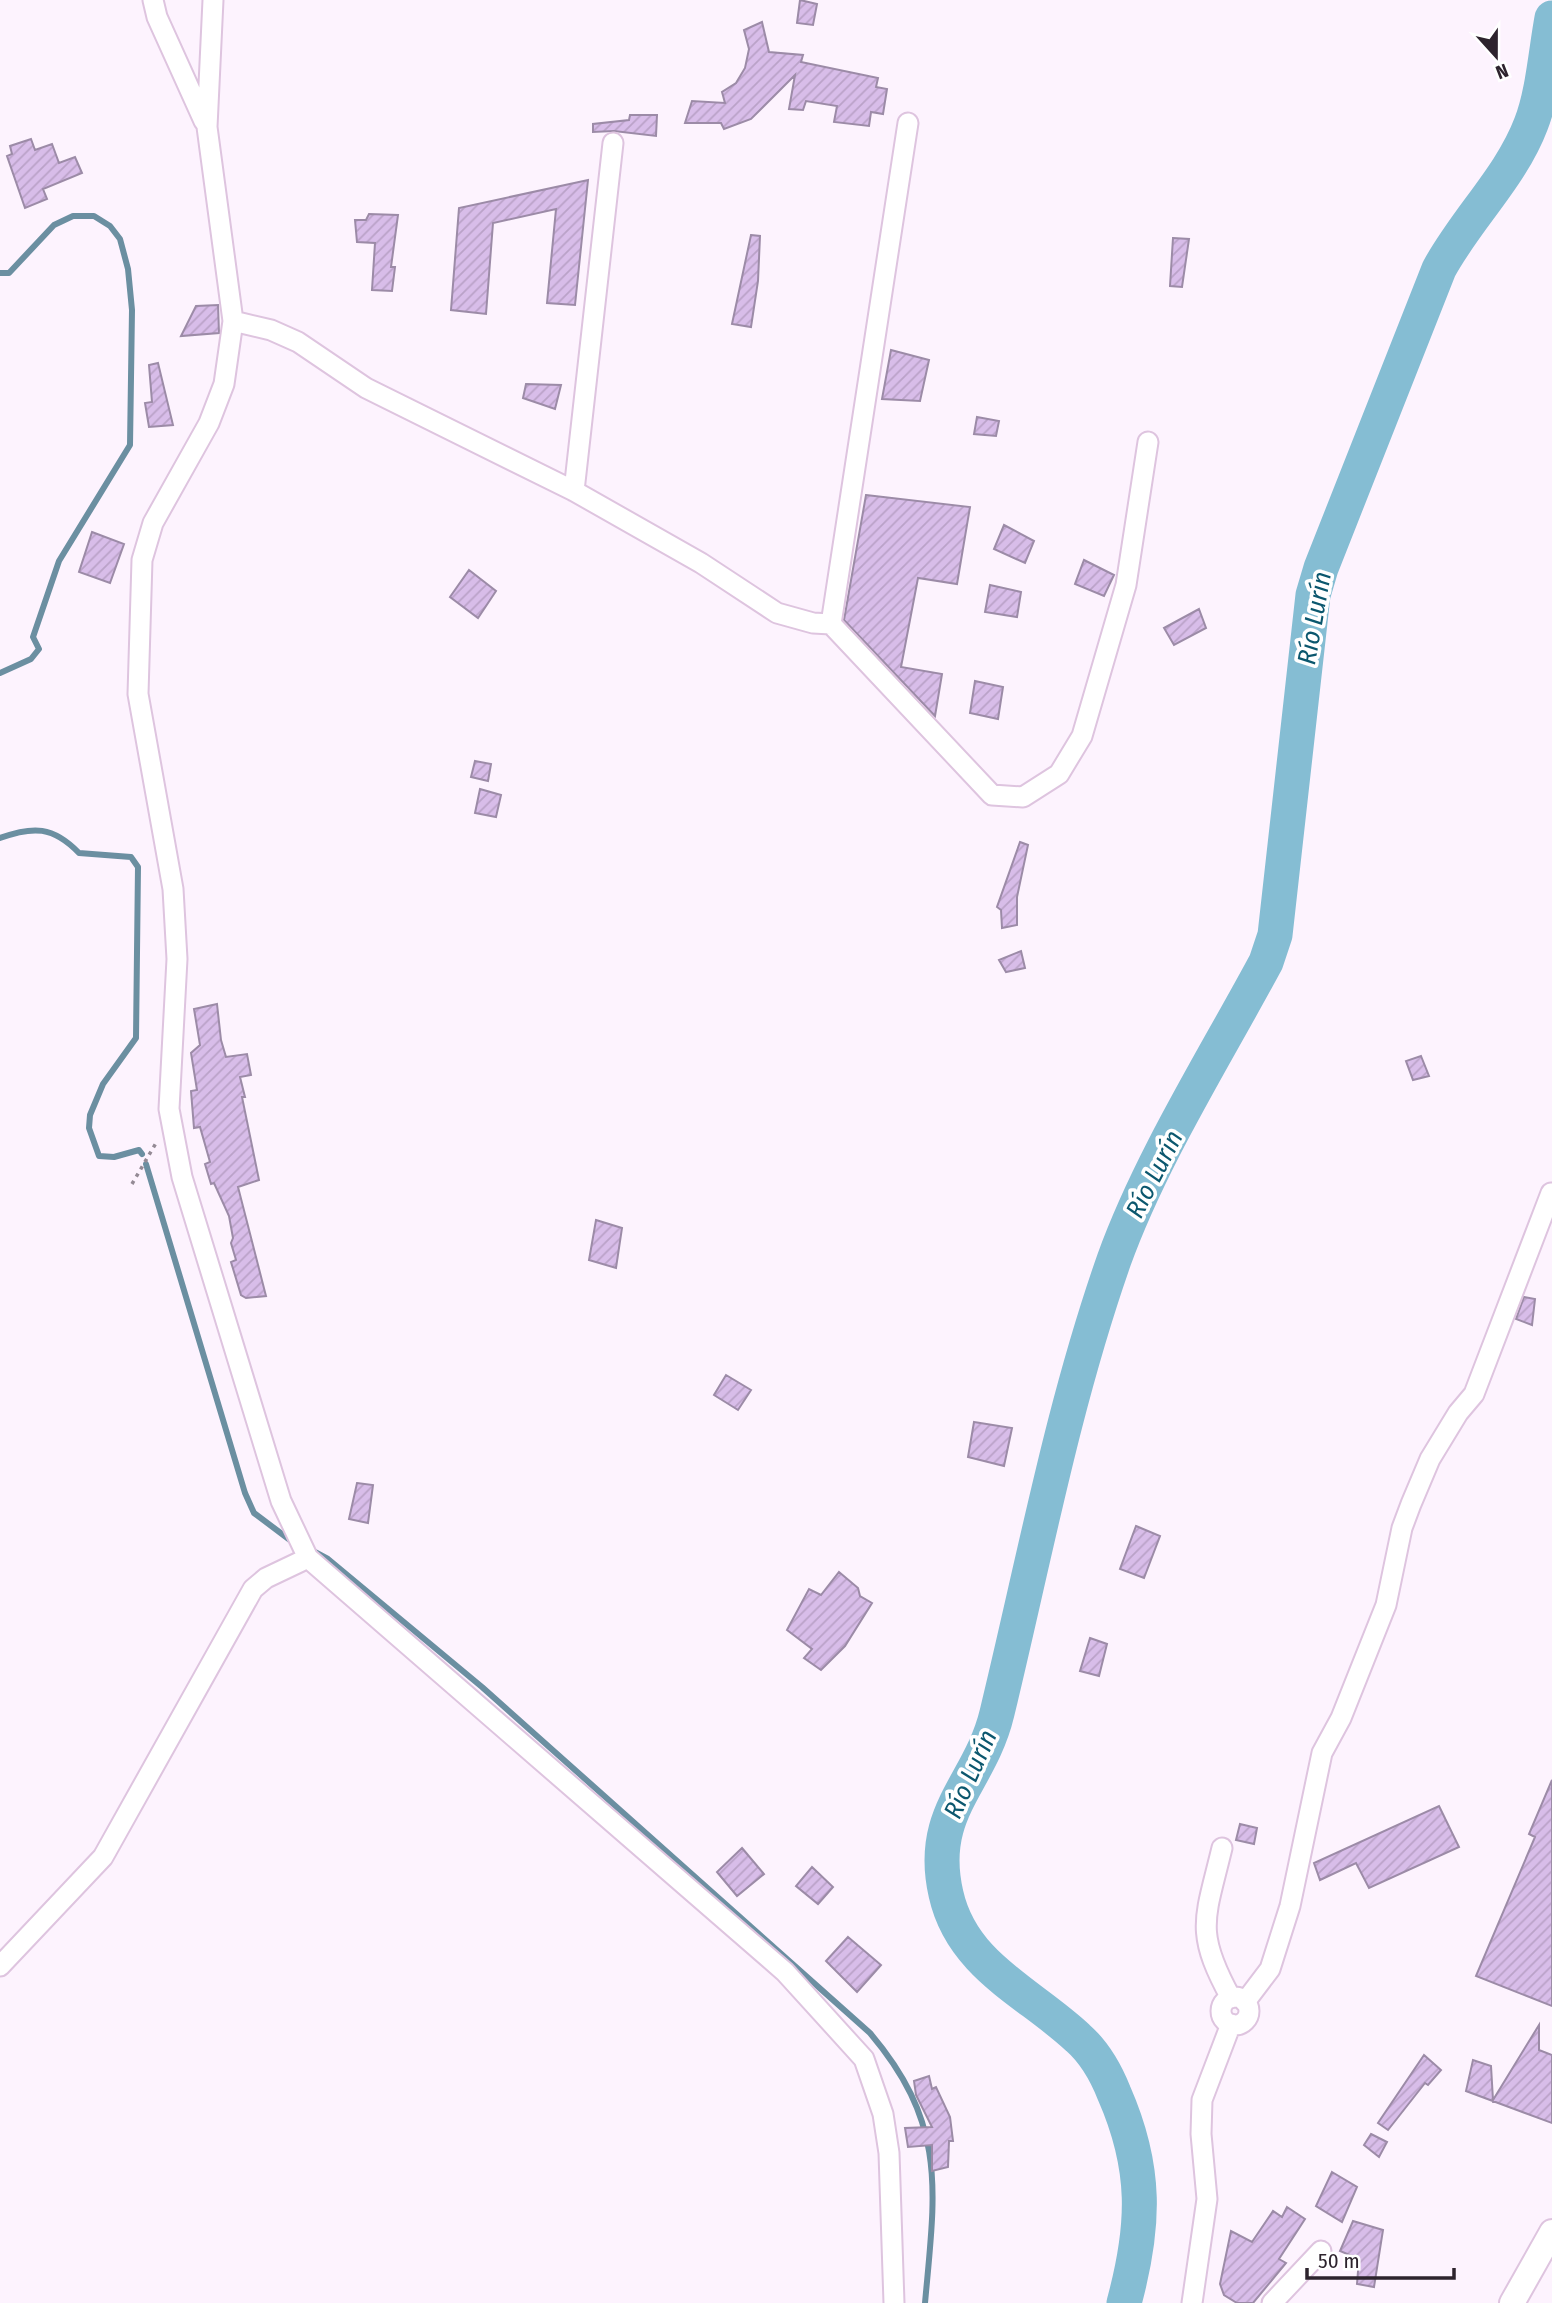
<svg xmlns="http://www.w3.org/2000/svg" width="1552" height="2303" font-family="'Fira Sans Condensed',sans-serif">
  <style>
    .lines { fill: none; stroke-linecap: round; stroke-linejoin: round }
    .stream { stroke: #6b8fa1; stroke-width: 6 }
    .river { stroke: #85bdd3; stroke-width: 35 }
    .building { fill: url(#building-hatch); stroke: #9c8ba7; stroke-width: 2 }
    .minor-casing { stroke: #dec4df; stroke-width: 23 }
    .major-casing { stroke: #dec4df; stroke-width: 28 }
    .path { stroke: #948a95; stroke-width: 3.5; stroke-dasharray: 3.5 5; stroke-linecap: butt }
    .minor { stroke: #fff; stroke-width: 19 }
    .major { stroke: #fff; stroke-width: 24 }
    .labels { text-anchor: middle; stroke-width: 7; stroke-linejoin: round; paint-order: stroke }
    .water-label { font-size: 26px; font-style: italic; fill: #0b576e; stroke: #fff }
  </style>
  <defs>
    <pattern id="building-hatch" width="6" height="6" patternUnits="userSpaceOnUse" patternTransform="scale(1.75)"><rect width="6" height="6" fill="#d8bde9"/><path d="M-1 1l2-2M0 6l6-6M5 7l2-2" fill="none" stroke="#baa2c8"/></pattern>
  </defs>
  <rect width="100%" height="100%" fill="#fdf3fe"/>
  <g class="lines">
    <!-- stream -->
    <path class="stream" d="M0,273H9L54,225L73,216H94L110,226L120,239L128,269L132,310L130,445L59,561L33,637L39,649L31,659L0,673
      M0,838C33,826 53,826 79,853L131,857L138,867L136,1038L103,1084L90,1115L89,1128L99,1156L114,1157L139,1150L142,1154
      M146,1164L245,1493L254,1513L290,1540
      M313,1551L328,1559L482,1687L870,2033C948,2125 935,2192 925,2303"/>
    <!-- river -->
    <path class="river" d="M1124,2303C1145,2226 1147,2168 1114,2093C1106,2073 1095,2053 1078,2038C1029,1992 962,1966 946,1894C927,1811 980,1784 997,1713C1034,1561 1062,1408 1114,1260C1150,1160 1215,1057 1266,962L1275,935L1313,595L1321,568L1439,269C1466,219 1511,177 1531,124C1543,94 1546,50 1552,18"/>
  </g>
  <!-- building -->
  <path class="building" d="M800,0L817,4L813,25L797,23Z
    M762,22L769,52L803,55L801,62L878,78L876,87L887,89L883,114L871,112L869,126L834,122L837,106L806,101L803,110L789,109L795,75L751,119L724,129L721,123H685L692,101L725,103L722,92L736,83L745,68L749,49L744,30Z
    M630,115H657L656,136L614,131L593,132V124L629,120Z
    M31,139L35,150L52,144L59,163L75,157L82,173L43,189L47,199L25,208L7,156L12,154L10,146Z
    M588,180L575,305L547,303L556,209L493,223L486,314L451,310L459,208Z
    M369,214L398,215L391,267H395L392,291L372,290L375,243L357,242L355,220H366Z
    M751,235L760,236L758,281L751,327L732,324Z
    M1173,238L1189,239L1182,287L1170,286Z
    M218,305L219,333L181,336L196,306Z
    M891,350L929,360L920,401L882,399Z
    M158,363L173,425L149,427L145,403L152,402L149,365Z
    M526,384L561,385L555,409L523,398Z
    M977,417L999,421L996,436L974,434Z
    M866,495L970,507L957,584L918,578L901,667L942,674L935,716L844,620Z
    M1004,525L1034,541L1025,563L994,549Z
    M92,532L124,544L110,583L79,572Z
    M1084,560L1114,575L1104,596L1075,584Z
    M469,570L496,591L478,618L450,597Z
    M990,585L1021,592L1017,617L985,612Z
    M1199,609L1206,628L1174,645L1164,628Z
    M975,681L1003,687L998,719L970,713Z
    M475,761L491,764L488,781L471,777Z
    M480,789L501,795L496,817L475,813Z
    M1020,842L1028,845L1017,897V925L1002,928L1001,910L997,907Z
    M1021,951L1025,968L1006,972L999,960Z
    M217,1004L221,1040L226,1057L247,1054L251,1075L240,1077L245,1097H242L259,1180L238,1187L266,1296L246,1298L241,1295L231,1262L236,1260L231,1243L233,1238L229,1216L214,1183L211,1184L205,1164L210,1162L200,1127L194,1128L191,1091L197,1090L191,1053L200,1045L194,1009Z
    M1421,1056L1429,1076L1413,1080L1406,1061Z
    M596,1220L622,1228L616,1268L589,1260Z
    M1524,1297L1535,1299L1532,1325L1516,1319Z
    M726,1375L751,1390L738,1410L714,1395Z
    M974,1422L1012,1428L1004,1466L968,1457Z
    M357,1483L373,1485L368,1523L349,1519Z
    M1136,1526L1160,1536L1144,1578L1120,1569Z
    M839,1572L858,1588L860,1596L872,1603L845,1646L821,1670L804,1658L812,1649L787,1630L809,1589L821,1595Z
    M1090,1638L1107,1644L1099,1676L1080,1671Z
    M1552,1780V2006L1476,1976L1535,1837L1529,1834Z
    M1439,1806L1459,1847L1369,1888L1356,1863L1320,1880L1314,1863Z
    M1240,1824L1257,1828L1254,1844L1236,1840Z
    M742,1848L764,1874L737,1896L717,1872Z
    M812,1867L833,1887L818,1904L796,1886Z
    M848,1937L881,1965L857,1992L826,1961Z
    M1539,2025V2050L1552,2055V2123L1466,2091L1473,2060L1491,2066L1493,2100Z
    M1424,2055L1441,2070L1428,2085L1425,2083L1388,2130L1378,2123Z
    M929,2076L932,2089L936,2087L950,2117L953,2141H949L948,2167L932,2171V2145L908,2147L905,2128L932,2127L916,2095L914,2081Z
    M1371,2134L1387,2142L1379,2157L1364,2145Z
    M1332,2172L1357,2187L1342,2222L1316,2206Z
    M1287,2207L1305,2219L1279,2259L1286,2263L1253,2303H1237L1224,2295L1220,2284L1231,2231L1252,2242L1273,2211L1282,2217Z
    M1353,2221L1383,2230L1374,2287L1357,2284L1359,2259L1340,2251Z"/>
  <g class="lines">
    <!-- minor casing -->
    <g class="minor-casing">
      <path id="minor" d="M153,0L157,17L204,121
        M213,0L207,127L233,321L224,384L209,423L153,523L142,560L138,694L173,889L177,959L169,1109L182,1177L281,1501L308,1558L785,1972L864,2059L883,2114L889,2153L894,2303
        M233,321L271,330L298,342L366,388L574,491L701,563L777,613L813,623L831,624L992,795L1023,797L1059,774L1082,736L1126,585L1148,442
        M574,491L613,143
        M831,624L908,123
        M1222,1848C1205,1919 1194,1931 1231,1998
        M0,1966L103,1857L253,1589L266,1578L308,1558
        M1221 2011a14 14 0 1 1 28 0a14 14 0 1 1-28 0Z
        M1245,2002L1270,1969L1290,1906L1322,1753L1341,1718L1386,1605L1402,1528L1411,1504L1430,1459L1458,1413L1474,1394L1551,1193
        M1192,2303L1207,2199L1201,2134L1202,2100L1231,2024
        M1272,2303L1321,2251"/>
    </g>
    <!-- major casing -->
    <g class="major-casing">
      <path id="major" d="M1512,2303L1552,2232"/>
    </g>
    <!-- path -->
    <path class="path" d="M132,1184L156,1143"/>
    <!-- minor -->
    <use href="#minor" class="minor"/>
    <!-- major -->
    <use href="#major" class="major"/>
  </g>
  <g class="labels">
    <!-- water labels -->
    <g class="water-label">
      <text transform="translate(1314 618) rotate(-80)" y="9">Río Lurín</text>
      <text transform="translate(1154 1174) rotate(-63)" y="9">Río Lurín</text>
      <text transform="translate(970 1774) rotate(-66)" y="9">Río Lurín</text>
    </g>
  </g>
  <!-- north arrow -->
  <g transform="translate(1496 56) rotate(159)" stroke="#ffffff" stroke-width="5" paint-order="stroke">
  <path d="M0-5L12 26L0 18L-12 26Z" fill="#2d232d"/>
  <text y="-10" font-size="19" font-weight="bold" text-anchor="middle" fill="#2d232d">N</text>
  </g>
  <!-- scale -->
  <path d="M1307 2268v10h147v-10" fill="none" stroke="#2d232d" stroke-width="3.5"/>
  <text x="1318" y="2268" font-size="21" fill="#2d232d" stroke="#ffffff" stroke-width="5" paint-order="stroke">50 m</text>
</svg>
